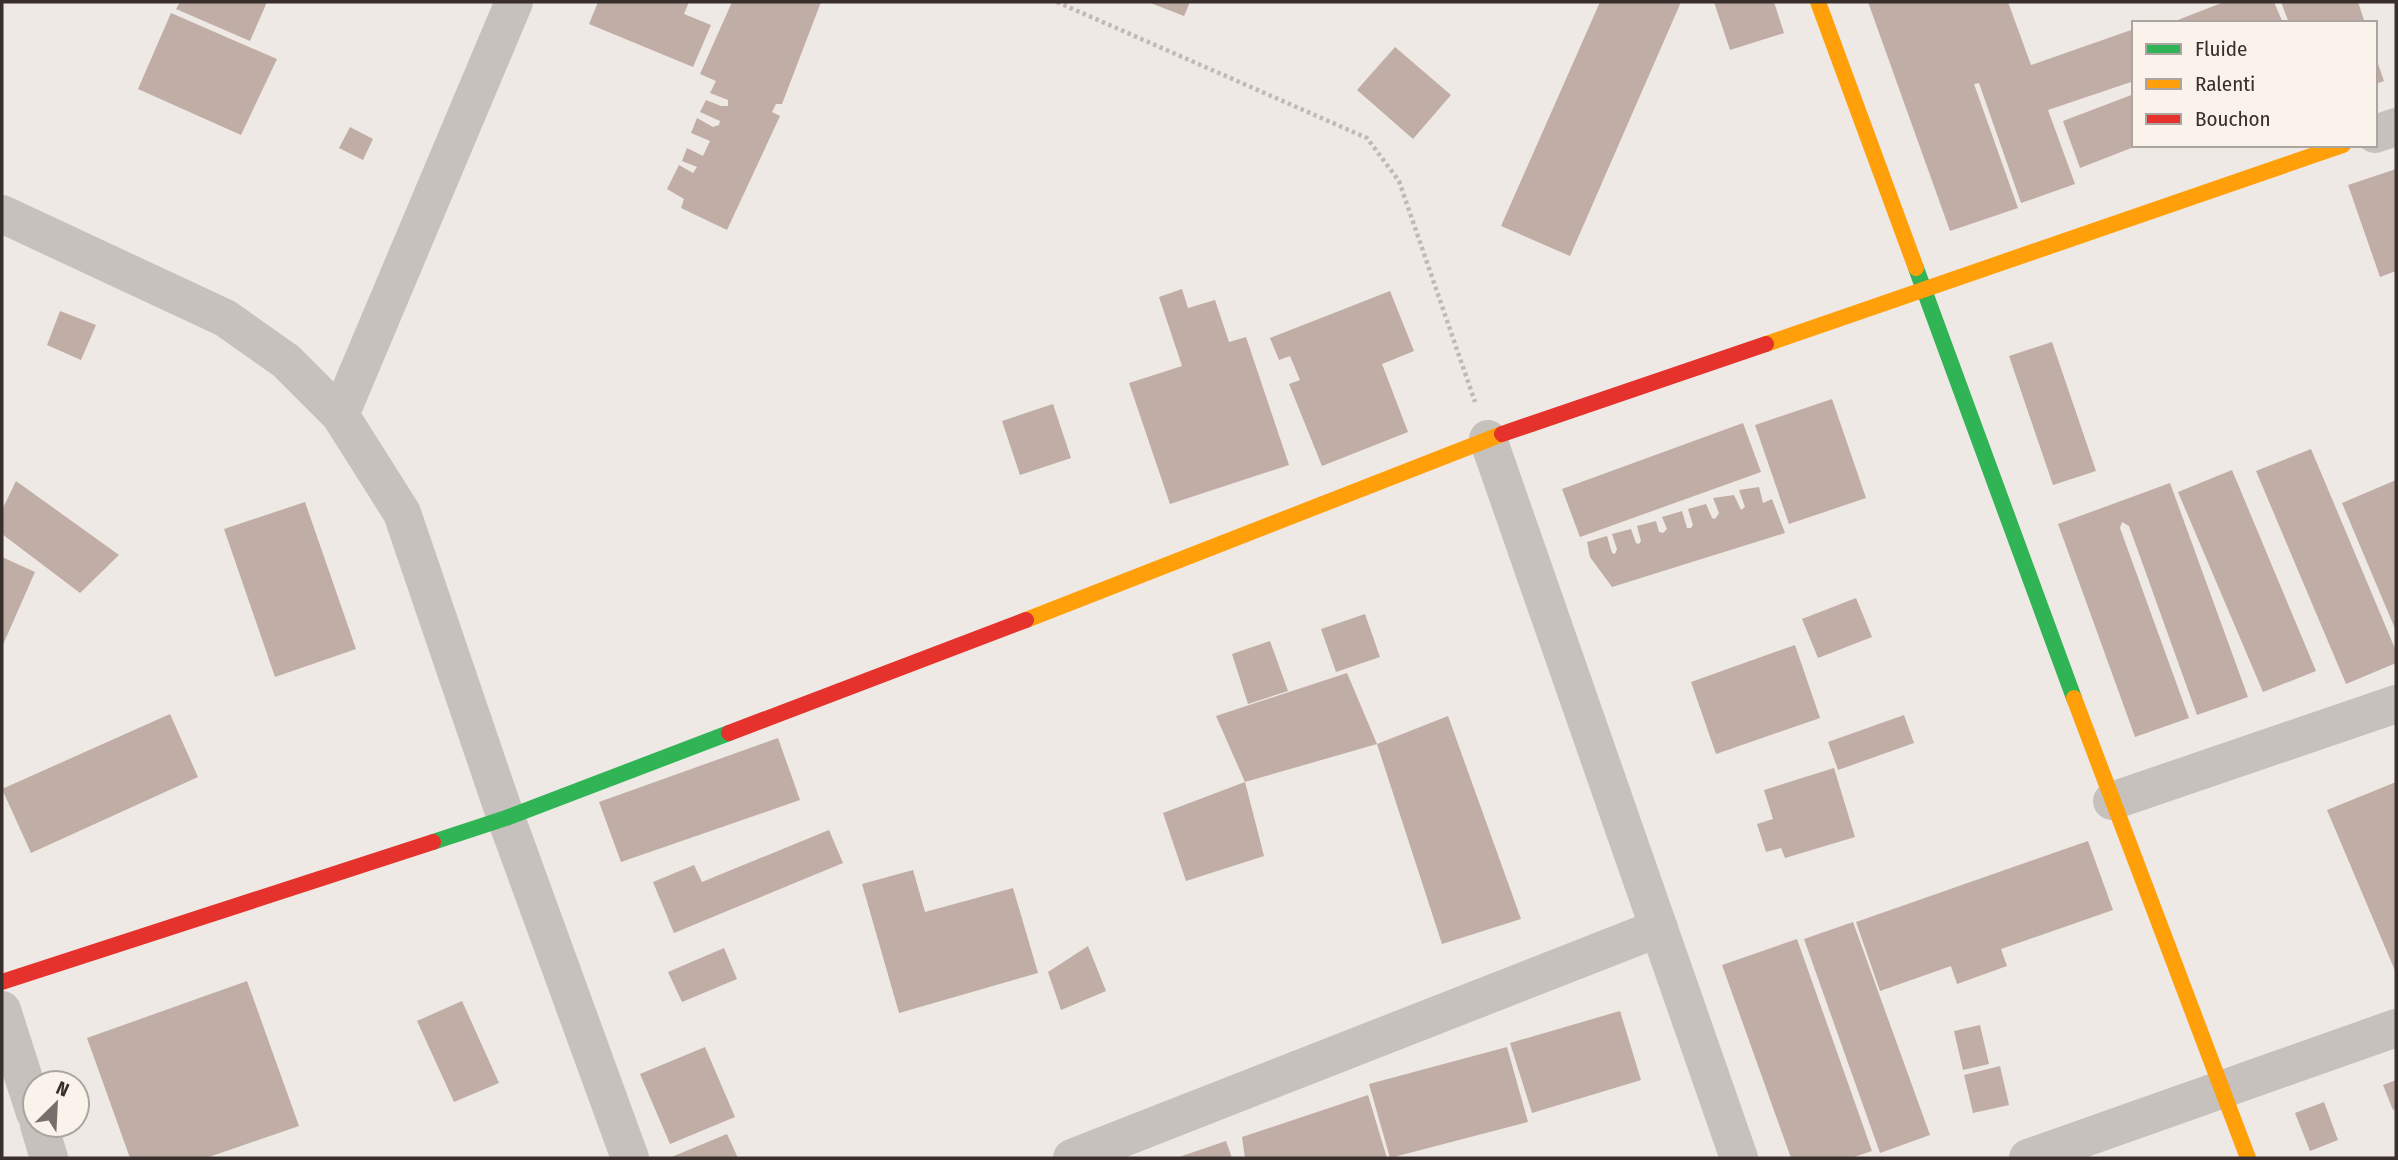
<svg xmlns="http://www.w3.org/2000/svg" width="2398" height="1160" font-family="'Fira Sans Condensed',sans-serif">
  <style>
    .building { fill: #c0ada6 }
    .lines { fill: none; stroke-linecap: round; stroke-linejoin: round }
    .path { stroke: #c0b9b5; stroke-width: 4.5; stroke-dasharray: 3.5 3.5; stroke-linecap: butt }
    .street { stroke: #c7c1bd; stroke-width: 38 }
    .fast { stroke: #30b455; stroke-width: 16 }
    .slow { stroke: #ff9f0a; stroke-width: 16 }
    .jam { stroke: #e5322d; stroke-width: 16 }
  </style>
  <rect width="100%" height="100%" fill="#eee9e4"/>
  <!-- building -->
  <path class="building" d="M180,2H267L250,41L176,9Z
    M598,2H689L684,14L711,25L693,67L589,24Z
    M732,2H821L782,104H776L772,112L780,116L727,230L681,208L684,199L667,189L679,165L693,173L697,167L682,161L687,148L703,156L710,141L691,133L697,118L713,127L719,125L720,121L700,112L706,100L721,106H728V100L710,93L716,81L700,74Z
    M1148,2H1190L1184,16Z
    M1600,2H1681L1570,256L1501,226Z
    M1714,2H1774L1784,33L1730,50Z
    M1868,2H2008L2031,65L2134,29V81L2048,110L2075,184L2021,203L1979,83L1974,84L2018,208L1950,231Z
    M2224,2H2274L2283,23H2170Z
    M2281,2H2358L2365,23H2289Z
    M171,13L277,59L241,135L138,89Z
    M1395,47L1451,95L1413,139L1357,90Z
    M2375,55L2384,81L2375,84Z
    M2134,94V145H2139L2080,168L2063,121Z
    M350,127L373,139L363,160L339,148Z
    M2396,169V271L2380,277L2348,185Z
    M1182,289L1188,308L1215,300L1229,342L1246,337L1289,465L1170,504L1129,383L1182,366L1159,297Z
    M1390,291L1414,351L1382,364L1408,432L1322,466L1289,384L1300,380L1290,356L1279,360L1270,338Z
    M60,311L96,325L81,360L47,345Z
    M2052,342L2096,471L2053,485L2009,356Z
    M1832,399L1866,498L1789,524L1755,425Z
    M1053,404L1071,458L1020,475L1002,421Z
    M1743,423L1761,472L1580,537L1562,489Z
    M2311,449L2396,651V663L2346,684L2256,471Z
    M2232,470L2316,671L2263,692L2178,492Z
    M2396,480V631L2342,503Z
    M16,481L119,555L80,593L2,534V510Z
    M2170,483L2248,697L2197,715L2129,526L2122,522L2120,528L2189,718L2135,737L2058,524Z
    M1759,487L1763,503L1772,499L1785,533L1612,587L1590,557L1587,542L1607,536L1612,553L1615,554L1617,549L1612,534L1631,529L1636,543L1639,544L1641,541L1637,526L1656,521L1659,532L1663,533L1667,529L1662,517L1682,511L1687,528H1691L1693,525L1688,509L1706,504L1712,518L1715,519L1719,513L1713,498L1734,495L1741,510L1745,507L1739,490Z
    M305,502L356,649L275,677L224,529Z
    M2,557L35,572L2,647Z
    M1856,598L1872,637L1818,658L1802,619Z
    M1365,614L1380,657L1336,672L1321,629Z
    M1270,641L1288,691L1248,704L1232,654Z
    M1795,645L1820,718L1716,754L1691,682Z
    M1347,673L1377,744L1245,782L1216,716Z
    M170,714L198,777L31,853L2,789Z
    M1904,715L1914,743L1838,770L1828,742Z
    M1448,716L1521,919L1442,944L1377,744Z
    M778,738L800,800L621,862L599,802Z
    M1834,768L1855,837L1785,858L1781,848L1766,852L1757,824L1773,819L1764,790Z
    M1245,782L1264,856L1186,881L1163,813Z
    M2396,782V973L2327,810Z
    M829,830L843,863L674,933L653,882L694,865L702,882Z
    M2088,841L2113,910L2001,949L2007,966L1957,984L1951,966L1880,991L1856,922Z
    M913,870L925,912L1013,888L1038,973L899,1013L862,884Z
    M1853,922L1930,1135L1880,1153L1804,939Z
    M1797,939L1872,1151L1851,1158H1791L1722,965Z
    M1088,946L1106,991L1061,1010L1048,972Z
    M724,948L737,979L682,1002L668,972Z
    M247,981L299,1126L206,1158H130L87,1038Z
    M462,1001L499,1083L454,1102L417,1021Z
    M1620,1011L1641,1080L1532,1113L1510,1043Z
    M1980,1025L1989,1064L1963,1070L1954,1031Z
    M705,1047L735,1117L670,1144L640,1074Z
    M1507,1047L1528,1122L1390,1158L1369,1084Z
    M2000,1066L2009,1105L1973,1113L1964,1075Z
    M2396,1080V1109L2393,1110L2383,1085Z
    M1368,1095L1387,1158H1245L1242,1137Z
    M2324,1102L2338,1140L2310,1151L2295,1113Z
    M727,1134L738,1158H669Z
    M1226,1141L1232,1158H1176Z"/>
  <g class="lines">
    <!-- path -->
    <path class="path" d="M1057,2L1367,138L1399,181L1475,402"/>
    <!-- street -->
    <path class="street" d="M2375,134L2396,127
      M2,214L225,318L286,361L340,415L402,513L506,818L630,1158
      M340,415L514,2
      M1488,439L1739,1158
      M2112,801L2396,704
      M2,1010L35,1113
      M39,1125L49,1158
      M1072,1158L1659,928
      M2028,1158L2396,1028"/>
    <!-- fast -->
    <path class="fast" d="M1916,268L2074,698
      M433,842L506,818L729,733"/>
    <!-- slow -->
    <path class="slow" d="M1818,2L1916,268
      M1766,344L2343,145
      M1026,620L1502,434
      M2074,698L2248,1158"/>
    <!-- jam -->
    <path class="jam" d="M1502,434L1766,344
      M729,733L1026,620
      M2,982L433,842"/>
  </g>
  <!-- border -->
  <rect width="2398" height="1160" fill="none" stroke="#382e2b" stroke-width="7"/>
  <!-- legend -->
  <rect x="2132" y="21" width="245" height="126" fill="#f9f3ec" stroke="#aca49f" stroke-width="2"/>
  <rect x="2146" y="44" width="35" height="10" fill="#30b455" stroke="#aca49f" stroke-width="2"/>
  <text x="2195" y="56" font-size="21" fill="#382e2b">Fluide</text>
  <rect x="2146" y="79" width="35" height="10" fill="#ff9f0a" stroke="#aca49f" stroke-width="2"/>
  <text x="2195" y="91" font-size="21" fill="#382e2b">Ralenti</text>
  <rect x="2146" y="114" width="35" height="10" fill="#e5322d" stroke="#aca49f" stroke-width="2"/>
  <text x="2195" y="126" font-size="21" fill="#382e2b">Bouchon</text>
  <!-- north arrow -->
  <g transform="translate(56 1104) rotate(24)"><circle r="33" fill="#f9f3ec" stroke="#aca49f" stroke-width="2"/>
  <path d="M0-5L12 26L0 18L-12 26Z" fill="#786f6c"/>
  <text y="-10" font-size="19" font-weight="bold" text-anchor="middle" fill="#382e2b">N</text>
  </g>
</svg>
